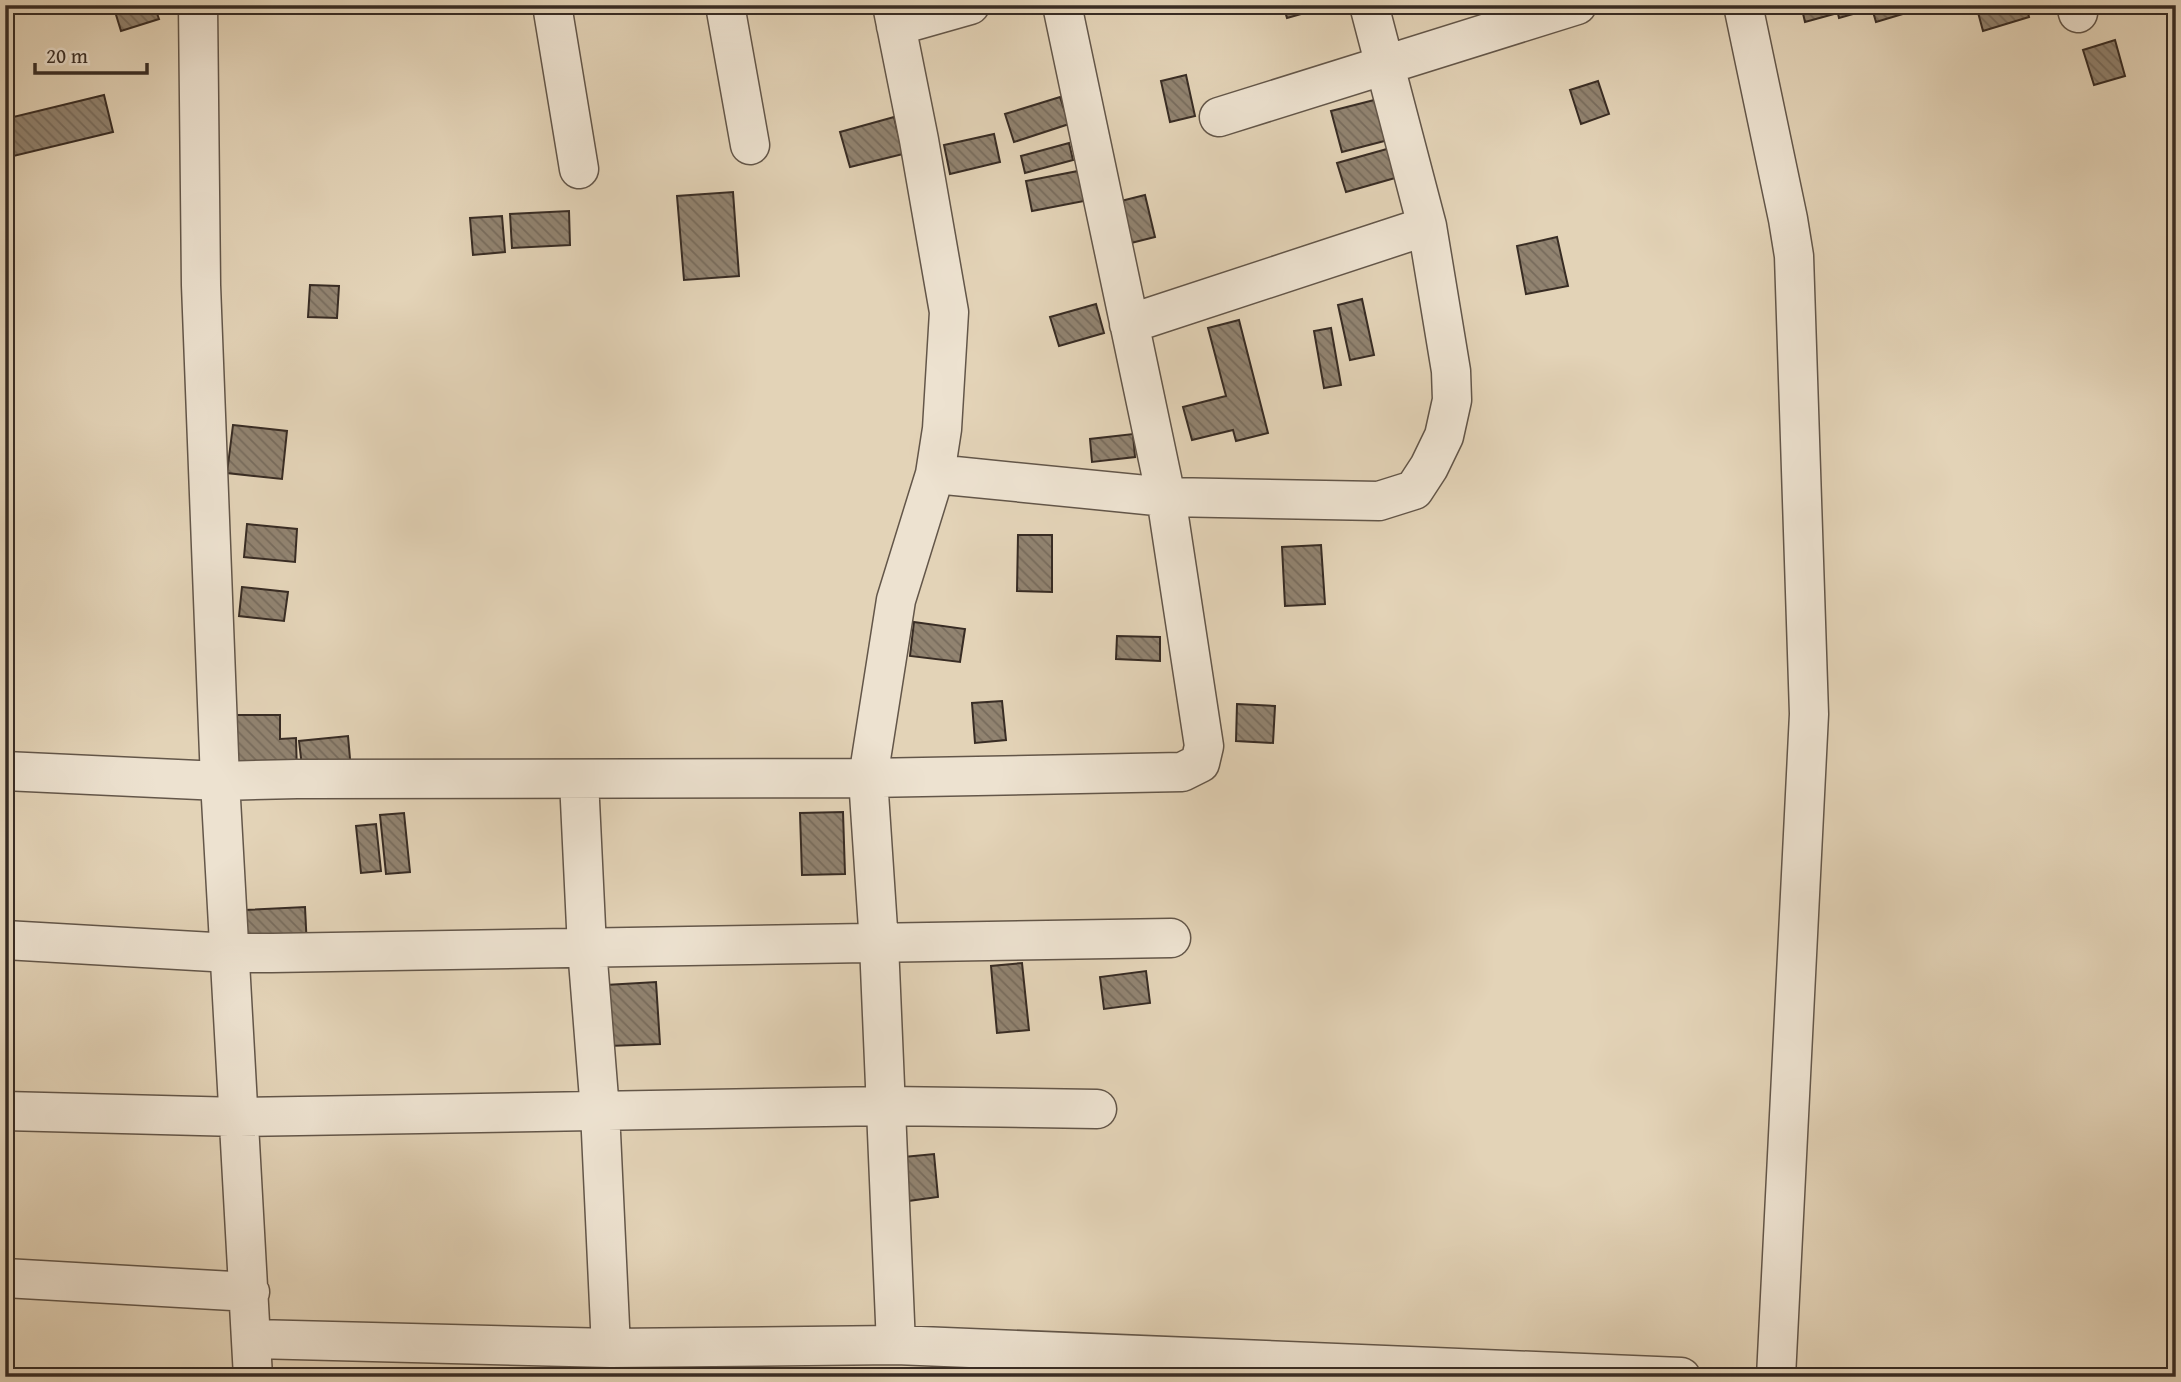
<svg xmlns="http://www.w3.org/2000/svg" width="2181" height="1382" font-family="'Gentium Book Plus',serif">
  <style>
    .building { fill: url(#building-back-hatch); stroke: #382c24; stroke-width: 2 }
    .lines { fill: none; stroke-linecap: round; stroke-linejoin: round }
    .minor-casing { stroke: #635649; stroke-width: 41 }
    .minor { stroke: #ede2d0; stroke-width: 38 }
  </style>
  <defs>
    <pattern id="building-back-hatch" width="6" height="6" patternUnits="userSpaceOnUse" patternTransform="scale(1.75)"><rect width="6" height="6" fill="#918370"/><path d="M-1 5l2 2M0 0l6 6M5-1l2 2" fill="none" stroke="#776b5c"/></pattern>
  </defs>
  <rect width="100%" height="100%" fill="#e3d3b7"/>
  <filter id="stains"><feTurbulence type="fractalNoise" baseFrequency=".00286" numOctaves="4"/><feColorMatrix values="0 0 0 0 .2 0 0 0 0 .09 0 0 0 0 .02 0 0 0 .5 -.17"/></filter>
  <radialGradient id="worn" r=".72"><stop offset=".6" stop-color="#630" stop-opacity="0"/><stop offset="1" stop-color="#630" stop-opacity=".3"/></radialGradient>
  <!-- building -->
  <path class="building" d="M113,5H154L159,19L121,31Z
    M1283,5H1333L1287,18Z
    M1801,5H1832L1834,14L1805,22Z
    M1836,5H1866L1867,10L1839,18Z
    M1871,5H1904L1906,13L1876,22Z
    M1976,5H2026L2029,17L1983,31Z
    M2115,40L2125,76L2094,85L2083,50Z
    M1186,75L1195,116L1170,122L1161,81Z
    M1598,81L1609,114L1581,124L1570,90Z
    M104,95L113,132L5,158V119Z
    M1060,97L1069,124L1014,142L1005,114Z
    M1386,97L1396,138L1342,152L1331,111Z
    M894,117L903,154L850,167L840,132Z
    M994,134L1000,162L950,174L944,145Z
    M1069,143L1073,160L1025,173L1021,156Z
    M1394,147L1402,176L1346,192L1337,163Z
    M1078,171L1084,201L1032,211L1026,181Z
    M733,192L739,276L684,280L677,196Z
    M1145,195L1155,237L1127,244L1117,202Z
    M569,211L570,245L512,248L510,214Z
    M502,216L505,252L473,255L470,218Z
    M1557,237L1568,286L1526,294L1517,246Z
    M310,285L339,286L337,318L308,317Z
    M1362,299L1374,355L1350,360L1338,305Z
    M1096,304L1104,333L1059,346L1050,317Z
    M1239,320L1268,433L1236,441L1233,430L1192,440L1183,407L1226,396L1208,328Z
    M1331,328L1341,385L1324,388L1314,331Z
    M233,425L287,431L282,479L227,473Z
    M1133,434L1135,457L1092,462L1090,439Z
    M247,524L297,529L295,562L244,557Z
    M1018,535H1052V592L1017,591Z
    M1321,545L1325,604L1285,606L1282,547Z
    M242,587L288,592L284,621L239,616Z
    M914,622L965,629L960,662L910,656Z
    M1117,636L1160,637V661L1116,659Z
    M1002,701L1006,740L975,743L972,703Z
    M1237,704L1275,706L1273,743L1236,741Z
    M235,715H280V739L296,738L297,774L236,775Z
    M348,736L351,770L303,775L299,741Z
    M843,812L845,874L802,875L800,813Z
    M404,813L410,872L386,874L380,815Z
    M376,824L381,871L361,873L356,826Z
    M305,907L307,948L246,943L244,910Z
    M1022,963L1029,1030L997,1033L991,966Z
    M1146,971L1150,1003L1104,1009L1100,977Z
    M656,982L660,1044L609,1046L606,985Z
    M934,1154L938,1197L908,1201L904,1157Z"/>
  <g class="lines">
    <!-- minor casing -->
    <g class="minor-casing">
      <path id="minor" d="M198,5L201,285L220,781L253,1377
        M552,5L579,169
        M725,5L750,145
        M892,5L919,140L949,312L942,429L935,474L896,600L868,778L879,944L896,1345
        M1743,5L1788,219L1794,256L1809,714L1776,1377
        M2076,5L2078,13
        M896,26L970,5
        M1219,117L1577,5
        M1129,324L1427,226
        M935,474L1166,497L1379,501L1414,490L1429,467L1444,436L1452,400L1451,371L1427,226L1369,5
        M5,771L220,781L297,779L868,778L1182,772L1200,763L1204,746L1166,497L1062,5
        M579,780L587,948L600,1111L611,1348
        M5,940L230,953H272L1171,938
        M5,1111L239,1117L887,1106L1097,1109
        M5,1278L250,1292
        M252,1339L611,1348L896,1345L1681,1377"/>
    </g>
    <!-- minor -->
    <use href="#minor" class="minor"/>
  </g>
  <!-- margin -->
  <rect width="2181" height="1382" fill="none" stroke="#e3d3b7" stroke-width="28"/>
  <rect x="7" y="7" width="2167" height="1368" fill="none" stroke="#382c24" stroke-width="3.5"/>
  <rect x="14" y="14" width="2153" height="1354" fill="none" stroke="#382c24" stroke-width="2"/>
  <!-- scale -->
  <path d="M35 63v10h112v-10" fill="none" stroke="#382c24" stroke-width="3.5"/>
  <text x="46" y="63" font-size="21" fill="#382c24" stroke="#ede2d0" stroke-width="5" paint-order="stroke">20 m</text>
  <rect width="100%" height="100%" filter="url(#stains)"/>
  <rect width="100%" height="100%" fill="url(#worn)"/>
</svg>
